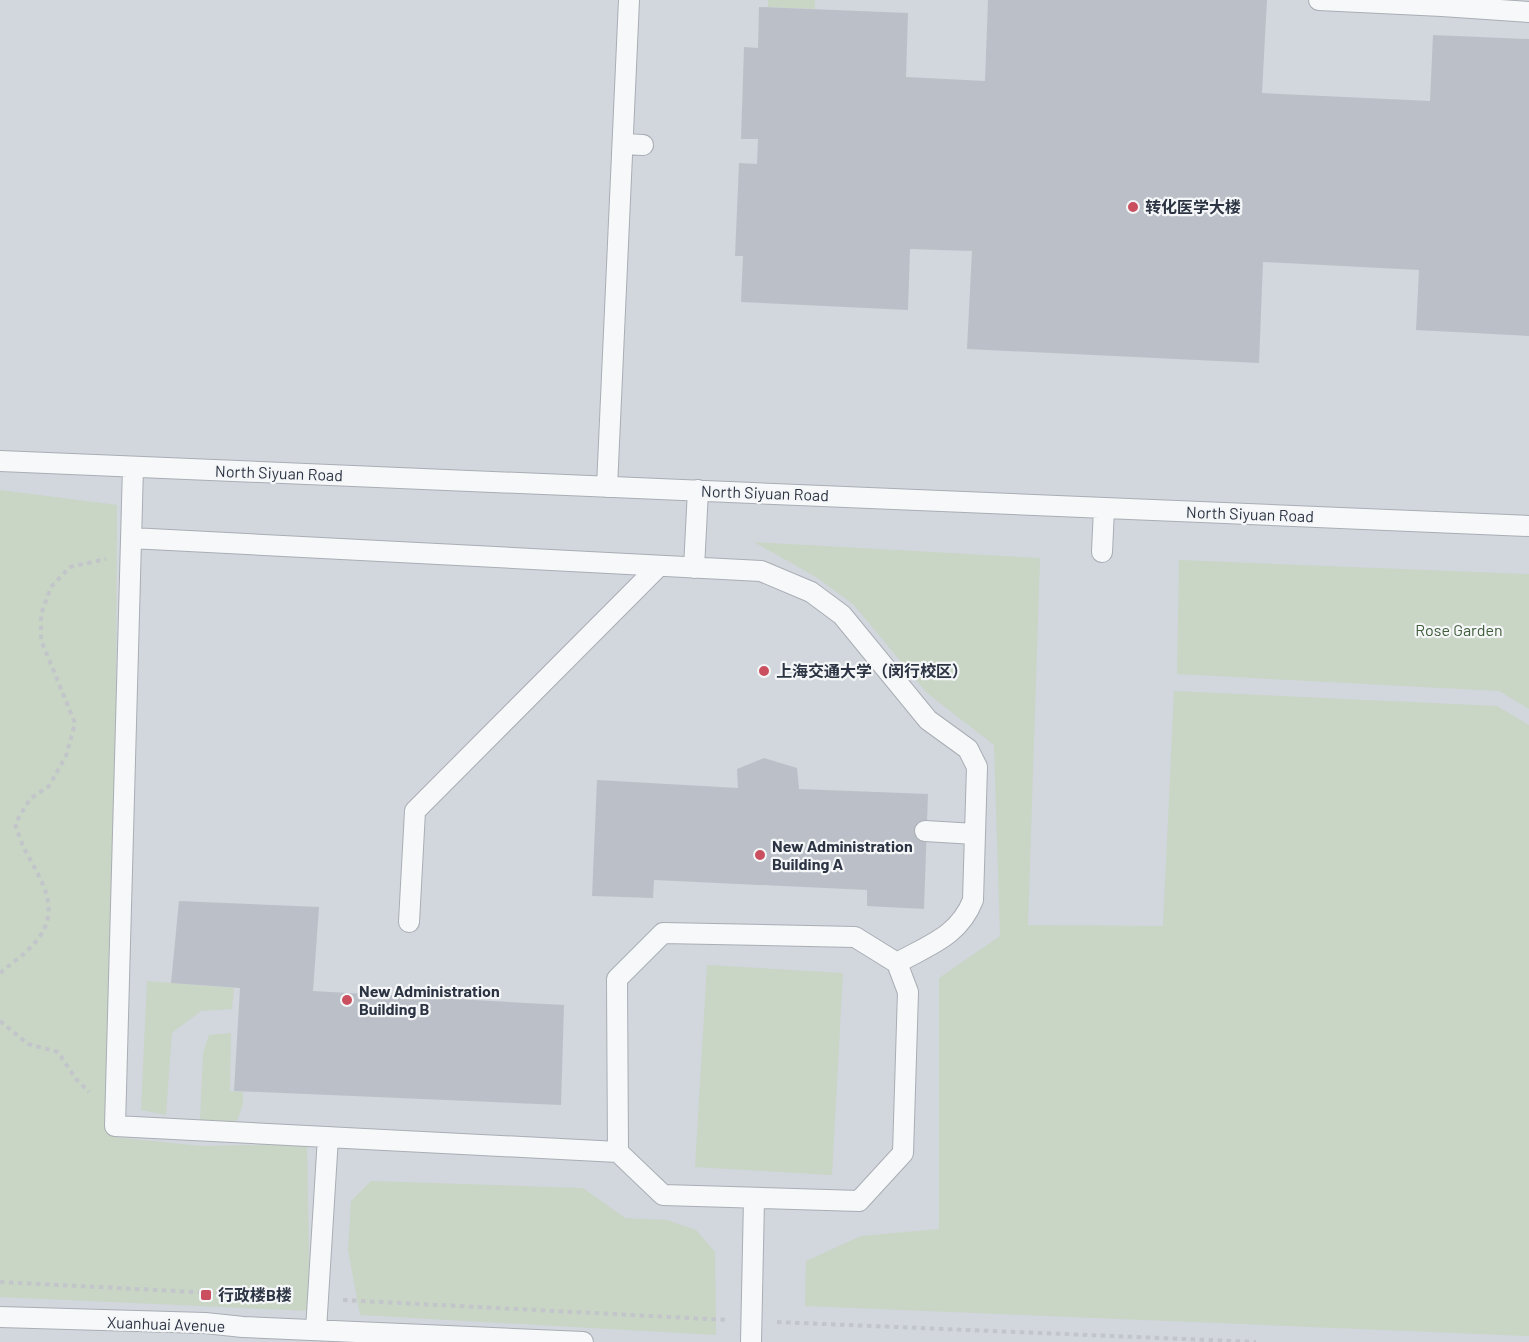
<svg xmlns="http://www.w3.org/2000/svg" width="1529" height="1342" font-family="Barlow,'Noto Sans SC',sans-serif">
  <style>
    .built { fill: #d2d6dd }
    .green { fill: #c9d5c5 }
    .building { fill: #bbc0c8 }
    .lines { fill: none; stroke-linecap: round; stroke-linejoin: round }
    .lane-casing { stroke: #a9aeb5; stroke-width: 22 }
    .path { stroke: #c2c5ca; stroke-width: 4; stroke-dasharray: 4.5 4.5; stroke-linecap: butt }
    .lane { stroke: #f7f8f9; stroke-width: 20 }
    .poi-dot { fill: #ca4f5f; stroke: #f4f6f8; stroke-width: 2 }
    .labels { text-anchor: middle; stroke-width: 4.5; stroke-linejoin: round; paint-order: stroke }
    .poi-label { font-size: 16px; font-weight: bold; fill: #2c3443; stroke: #f4f6f8; text-anchor: start }
    .street-label { font-size: 16px; fill: #2c3443; stroke: #f4f6f8 }
    .park-label { font-size: 16px; fill: #405e3a; stroke: #f4f6f8 }
  </style>
  <rect width="100%" height="100%" fill="#e4e7eb"/>
  <!-- built -->
  <path class="built" d="M0,0H1529V1342H0Z"/>
  <!-- green -->
  <path class="green" d="M768,0H815V9L768,7Z
    M0,490L117,505L114,1137L201,1146L307,1144L310,1311L0,1297Z
    M754,542L1040,558L1028,925L1163,926L1174,691L1497,706L1529,725V1336L805,1306L806,1261L861,1236L939,1229V978L1000,936L994,745L927,693L853,604L816,577Z
    M1179,560L1529,574V709L1499,691L1177,674Z
    M707,965L843,973L832,1175L695,1167Z
    M147,981L234,988L232,1009L201,1011L172,1033L166,1115L141,1110Z
    M231,1033L230,1091L243,1092V1104L237,1121H200L203,1053L209,1035Z
    M371,1181L583,1188L625,1218L667,1220L696,1230L715,1252L716,1335L360,1315L348,1250L351,1201Z"/>
  <!-- building -->
  <path class="building" d="M988,0H1267L1262,93L1430,101L1433,35L1529,39V336L1416,330L1419,270L1263,262L1259,363L967,349L972,251L910,249L908,310L741,302L743,256H735L739,163L757,164L758,139H741L744,47L758,48L759,7L908,13L906,77L985,81Z
    M764,758L797,768L799,789L928,794L924,909L867,906V890L654,880L653,898L592,896L597,780L738,788L737,769Z
    M179,901L319,907L313,991L564,1005L561,1105L234,1091L240,988L171,983Z"/>
  <g class="lines">
    <!-- lane casing -->
    <g class="lane-casing">
      <path id="lane" d="M1319,0L1442,6V0
        M1442,6L1529,12
        M623,144L643,145
        M0,461L1529,526
        M133,467L115,1126L618,1152
        M607,487L629,0
        M131,538L761,571L811,592L842,615L928,720L968,749L977,767L973,900C959,936 929,945 897,963
        M1102,552L1104,508
        M694,568L698,490
        M925,831L975,834
        M409,922L415,811L659,566
        M663,933L855,937L897,963L908,992L903,1153L859,1201L663,1195L618,1152L617,979Z
        M0,1317L205,1323L243,1327L583,1342
        M316,1330L328,1137
        M751,1342L754,1199"/>
    </g>
    <!-- path -->
    <path class="path" d="M0,973C13,962 27,953 38,939C62,907 40,879 25,850C21,842 18,833 15,824L30,799L49,786L66,756L75,723L41,640V614L51,587L70,567L106,559
      M0,1021L28,1044L58,1052L76,1079L89,1092
      M0,1282L293,1297
      M343,1300L728,1320
      M777,1322L1256,1342"/>
    <!-- lane -->
    <use href="#lane" class="lane"/>
  </g>
  <!-- markers -->
  <g class="poi-dot">
    <circle cx="1133" cy="207" r="6"/>
    <circle cx="764" cy="671" r="6"/>
    <circle cx="760" cy="855" r="6"/>
    <circle cx="347" cy="1000" r="6"/>
    <rect x="200" y="1289" width="12" height="12" rx="3"/>
  </g>
  <g class="labels">
    <!-- poi labels -->
    <g class="poi-label">
      <text x="1145" y="213">转化医学大楼</text>
      <text x="776" y="677">上海交通大学（闵行校区）</text>
      <text x="772" y="852">New Administration<tspan x="772" dy="18">Building A</tspan></text>
      <text x="359" y="997">New Administration<tspan x="359" dy="18">Building B</tspan></text>
      <text x="218" y="1301">行政楼B楼</text>
    </g>
    <!-- street labels -->
    <g class="street-label">
      <text transform="translate(279 473) rotate(2)" y="6">North Siyuan Road</text>
      <text transform="translate(765 493) rotate(2)" y="6">North Siyuan Road</text>
      <text transform="translate(1250 514) rotate(2)" y="6">North Siyuan Road</text>
      <text transform="translate(166 1324) rotate(2)" y="6">Xuanhuai Avenue</text>
    </g>
    <!-- park labels -->
    <g class="park-label">
      <text x="1459" y="636">Rose Garden</text>
    </g>
  </g>
</svg>
